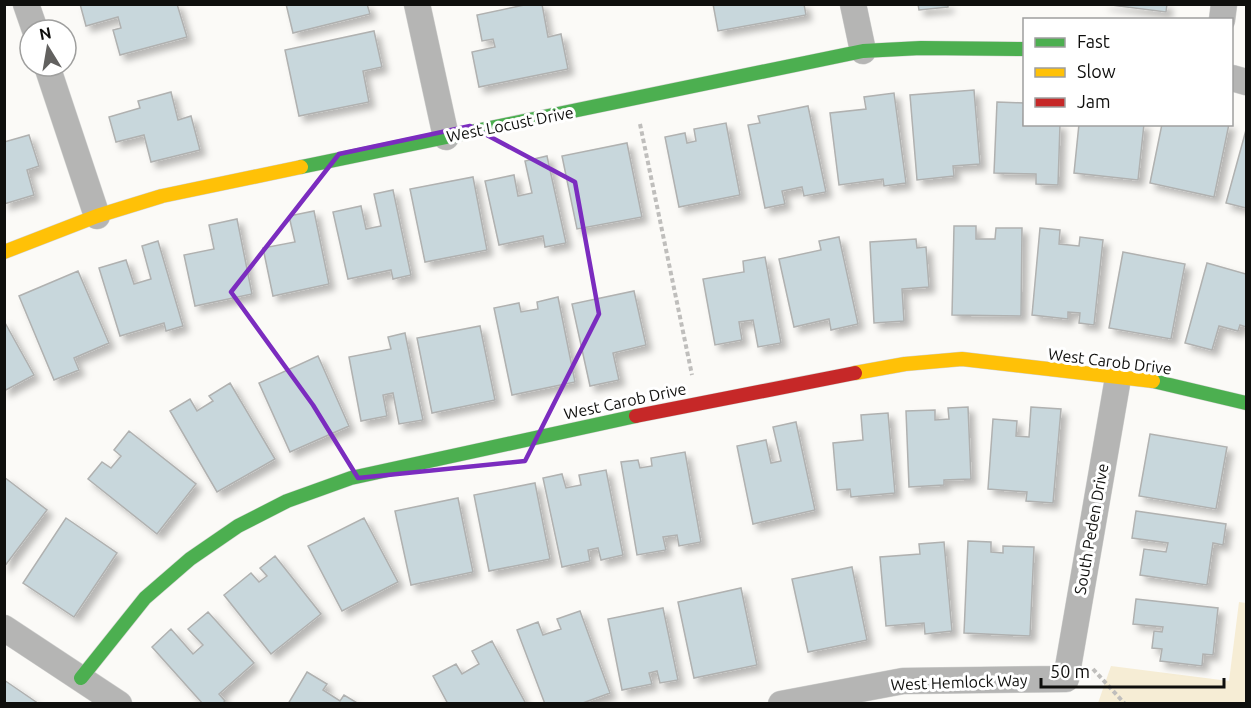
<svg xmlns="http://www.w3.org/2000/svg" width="1251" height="708" font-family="Ubuntu,sans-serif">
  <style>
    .green { fill: #f6edd5 }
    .building { fill: #c8d7dc; stroke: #b0b1b0; stroke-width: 1.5; filter: url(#shadow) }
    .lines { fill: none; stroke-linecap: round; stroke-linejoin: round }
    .street-casing { stroke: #d4d4d2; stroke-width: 27 }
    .fast-casing { stroke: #d4d4d2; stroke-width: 15 }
    .slow-casing { stroke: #d4d4d2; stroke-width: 15 }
    .jam-casing { stroke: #d4d4d2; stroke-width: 15 }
    .path { stroke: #bfbebc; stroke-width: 4; stroke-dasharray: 4.5 3; stroke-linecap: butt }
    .street { stroke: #b5b5b4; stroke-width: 26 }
    .fast { stroke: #4caf50; stroke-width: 14 }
    .slow { stroke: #ffc107; stroke-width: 14 }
    .jam { stroke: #c62828; stroke-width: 14 }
    .marked { fill: none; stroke: #7b2cbf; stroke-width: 4.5; stroke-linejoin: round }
    .labels { text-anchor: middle; stroke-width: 6; stroke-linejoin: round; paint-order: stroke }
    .street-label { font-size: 16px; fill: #0f0f0d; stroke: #fff }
  </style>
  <defs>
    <filter id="shadow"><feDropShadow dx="5.5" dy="5.5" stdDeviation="3" flood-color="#0004"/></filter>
  </defs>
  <rect width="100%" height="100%" fill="#fbfaf7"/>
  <!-- green -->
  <path class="green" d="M1239,602L1246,603V703H1098L1111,666L1229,681Z"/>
  <!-- building -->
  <path class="building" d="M80,4H177L187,37L120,55L113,30L121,28L118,17L86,26Z
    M286,4H367L370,14L293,33Z
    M529,4H542L548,37L561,34L568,69L479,87L472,52L495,47L493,39L482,41L477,15Z
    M713,4H804L806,15L718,31Z
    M918,4H948V7L919,10Z
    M1103,4H1167L1166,12Z
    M374,31L382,67L363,71L369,102L299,116L285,50Z
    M974,90L980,164L953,166L954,176L917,180L910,95Z
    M171,92L178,120L191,116L200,150L151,162L144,135L116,142L109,117L140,108L138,101Z
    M894,93L906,183L884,186L883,179L839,185L830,113L866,109L864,97Z
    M997,102L1024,103L1023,125L1060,124L1058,185L1036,184V174L994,173Z
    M808,106L826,192L804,196L802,187L782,191L785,204L765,208L748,125L760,123L758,116Z
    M726,123L740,195L679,207L665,137L685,133L687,143L696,141L694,129Z
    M1079,124H1144L1138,180L1074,173Z
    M1162,124H1229L1214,197L1150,183Z
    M1246,130V208L1226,203Z
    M29,135L39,166L27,170L34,195L4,204V142Z
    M627,143L642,217L577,229L562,156Z
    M547,156L566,243L545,247L543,236L499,245L485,181L514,175L518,196L532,193L525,161Z
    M473,177L487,250L425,262L410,189Z
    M393,190L411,275L393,279L391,270L348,279L333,212L361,206L366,229L381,226L374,194Z
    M314,211L329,284L273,296L263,248L295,242L289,216Z
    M237,219L252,294L195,306L184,255L214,249L209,225Z
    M954,226H976V239H995L996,228H1022L1021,316L952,315Z
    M1040,228L1060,230L1059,244L1079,246L1080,237L1103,240L1094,325L1079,323L1080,313L1068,312V319L1032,315Z
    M839,237L858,324L831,330L829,319L794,327L779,259L821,250L819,241Z
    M916,239L917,248L926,247L929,287L902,289L904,321L874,323L870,242Z
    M158,241L183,326L166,331L164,323L120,336L99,268L126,260L134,284L151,279L142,246Z
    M1123,252L1185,264L1171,339L1109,328Z
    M765,257L781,343L758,347L753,320L739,322L742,340L715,345L703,279L744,272L743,261Z
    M1207,263L1246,274V327L1240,325L1238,331L1219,326L1212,350L1185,343Z
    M78,271L109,343L74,358L79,370L54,380L19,296Z
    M634,291L646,345L613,353L619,380L590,386L572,304Z
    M558,297L575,382L512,395L494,308L519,303L521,312L538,309L537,302Z
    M4,321L34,375L4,391Z
    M480,326L495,400L432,413L417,338Z
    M405,333L423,420L399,424L393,393L383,395L387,416L361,421L349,357L391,349L388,337Z
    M318,356L349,426L290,452L259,383Z
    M230,383L275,459L217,492L170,411L190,399L197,411L213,401L209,396Z
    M968,407L971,479L944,480V485L909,487L906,411L935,410V420L949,419L948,408Z
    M1031,407L1061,409L1053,503L1026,501L1027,492L988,489L993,419L1017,421L1016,436L1029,437Z
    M888,413L895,493L851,497L850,489L837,490L833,443L863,440L861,415Z
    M796,422L815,510L753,524L737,446L766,440L771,463L781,461L773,427Z
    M129,431L196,484L157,534L88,479L102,462L111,468L121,456L114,450Z
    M1150,434L1227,447L1216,509L1139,496Z
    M685,452L701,542L679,546L677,535L663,537L666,550L637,555L621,462L638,460L640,468L652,466L651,458Z
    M606,470L623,555L601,560L598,548L588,550L590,561L562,567L543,478L562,474L566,488L581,485L579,475Z
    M4,477L47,510L4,567Z
    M535,483L550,559L489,571L474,495Z
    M458,498L473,572L411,585L395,511Z
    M1136,511L1226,524L1223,545L1213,543L1207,585L1140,575L1144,549L1166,552L1168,543L1132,538Z
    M66,518L117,553L74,617L23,583Z
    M364,518L398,582L342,611L308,546Z
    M968,541L991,542V552L1003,553V546L1034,547L1030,636L964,633Z
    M944,542L952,631L925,634L924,623L886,626L880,557L920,554L919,544Z
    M275,556L321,614L271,654L224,595L251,573L259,582L267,576L260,568Z
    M852,567L867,640L808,652L792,579Z
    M741,588L757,665L694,678L678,602Z
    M1136,599L1218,608L1213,655L1203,654L1202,666L1160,661L1162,649L1152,648L1154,631L1162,632L1163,627L1133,624Z
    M663,608L678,680L660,683L657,671L649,673L652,684L622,690L608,619Z
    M580,611L610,693L580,704H545L517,630L538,622L543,635L561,629L557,619Z
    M208,612L254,663L219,694L225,701L222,704H203L152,647L171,629L193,654L203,645L188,629Z
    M492,641L526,704H448L433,676L456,664L462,674L479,664L472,651Z
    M307,672L327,684L323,690L340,701L344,695L359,704H288Z
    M4,680L39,704H4Z"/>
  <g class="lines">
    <!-- street casing -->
    <g class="street-casing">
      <path id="street" d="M26,4L35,30
        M417,4L446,137
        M853,4L863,51
        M1222,20L1224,4
        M47,66L97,216
        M1232,78L1246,82
        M4,628L119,704
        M781,704L903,681L1066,679L1118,378"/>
    </g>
    <!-- fast casing -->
    <g class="fast-casing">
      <path id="fast" d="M301,167L863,51L921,48L1024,49
        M1153,381L1246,403
        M81,678L145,598L190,559L238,526L287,501L351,478L636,416"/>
    </g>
    <!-- slow casing -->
    <g class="slow-casing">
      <path id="slow" d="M4,252L97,216L162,196L301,167
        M855,373L905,364L962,359L1153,381"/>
    </g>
    <!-- jam casing -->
    <g class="jam-casing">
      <path id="jam" d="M636,416L855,373"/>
    </g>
    <!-- path -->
    <path class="path" d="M640,124L692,375
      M1093,669L1125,704"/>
    <!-- street -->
    <use href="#street" class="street"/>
    <!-- fast -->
    <use href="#fast" class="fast"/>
    <!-- slow -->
    <use href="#slow" class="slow"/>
    <!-- jam -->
    <use href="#jam" class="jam"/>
  </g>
  <!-- marked area -->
  <path class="marked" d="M470,126L575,182L599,314L525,461L358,478L313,405L231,292L339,154Z"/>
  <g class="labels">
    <!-- street labels -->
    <g class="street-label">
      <text transform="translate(510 124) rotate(-11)" y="6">West Locust Drive</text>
      <text transform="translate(1110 361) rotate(7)" y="6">West Carob Drive</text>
      <text transform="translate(625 401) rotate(-12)" y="6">West Carob Drive</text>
      <text transform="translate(1091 529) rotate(-80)" y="6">South Peden Drive</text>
      <text transform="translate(959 682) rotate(-2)" y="6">West Hemlock Way</text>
    </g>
  </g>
  <!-- border -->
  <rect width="1251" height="708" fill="none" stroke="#0f0f0d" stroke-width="12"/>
  <!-- legend -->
  <rect x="1023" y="18" width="210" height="108" fill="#ffffff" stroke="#9f9f9e" stroke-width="1.5"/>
  <rect x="1035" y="38" width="30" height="9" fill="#4caf50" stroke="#9f9f9e" stroke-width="1.5"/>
  <text x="1077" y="48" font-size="18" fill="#0f0f0d">Fast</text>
  <rect x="1035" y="68" width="30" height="9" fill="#ffc107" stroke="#9f9f9e" stroke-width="1.5"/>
  <text x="1077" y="78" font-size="18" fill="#0f0f0d">Slow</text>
  <rect x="1035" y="98" width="30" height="9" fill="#c62828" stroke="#9f9f9e" stroke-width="1.5"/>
  <text x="1077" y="108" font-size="18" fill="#0f0f0d">Jam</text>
  <!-- north arrow -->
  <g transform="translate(48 48) rotate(349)"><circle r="28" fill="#ffffff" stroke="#9f9f9e" stroke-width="1.5"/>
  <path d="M0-4.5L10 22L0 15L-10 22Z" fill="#62615f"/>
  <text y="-9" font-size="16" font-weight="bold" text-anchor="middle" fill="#0f0f0d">N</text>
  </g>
  <!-- scale -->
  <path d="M1041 678v9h183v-9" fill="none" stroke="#0f0f0d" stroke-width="3"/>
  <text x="1050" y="678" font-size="18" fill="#0f0f0d" stroke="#ffffff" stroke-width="4.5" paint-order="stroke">50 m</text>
</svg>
